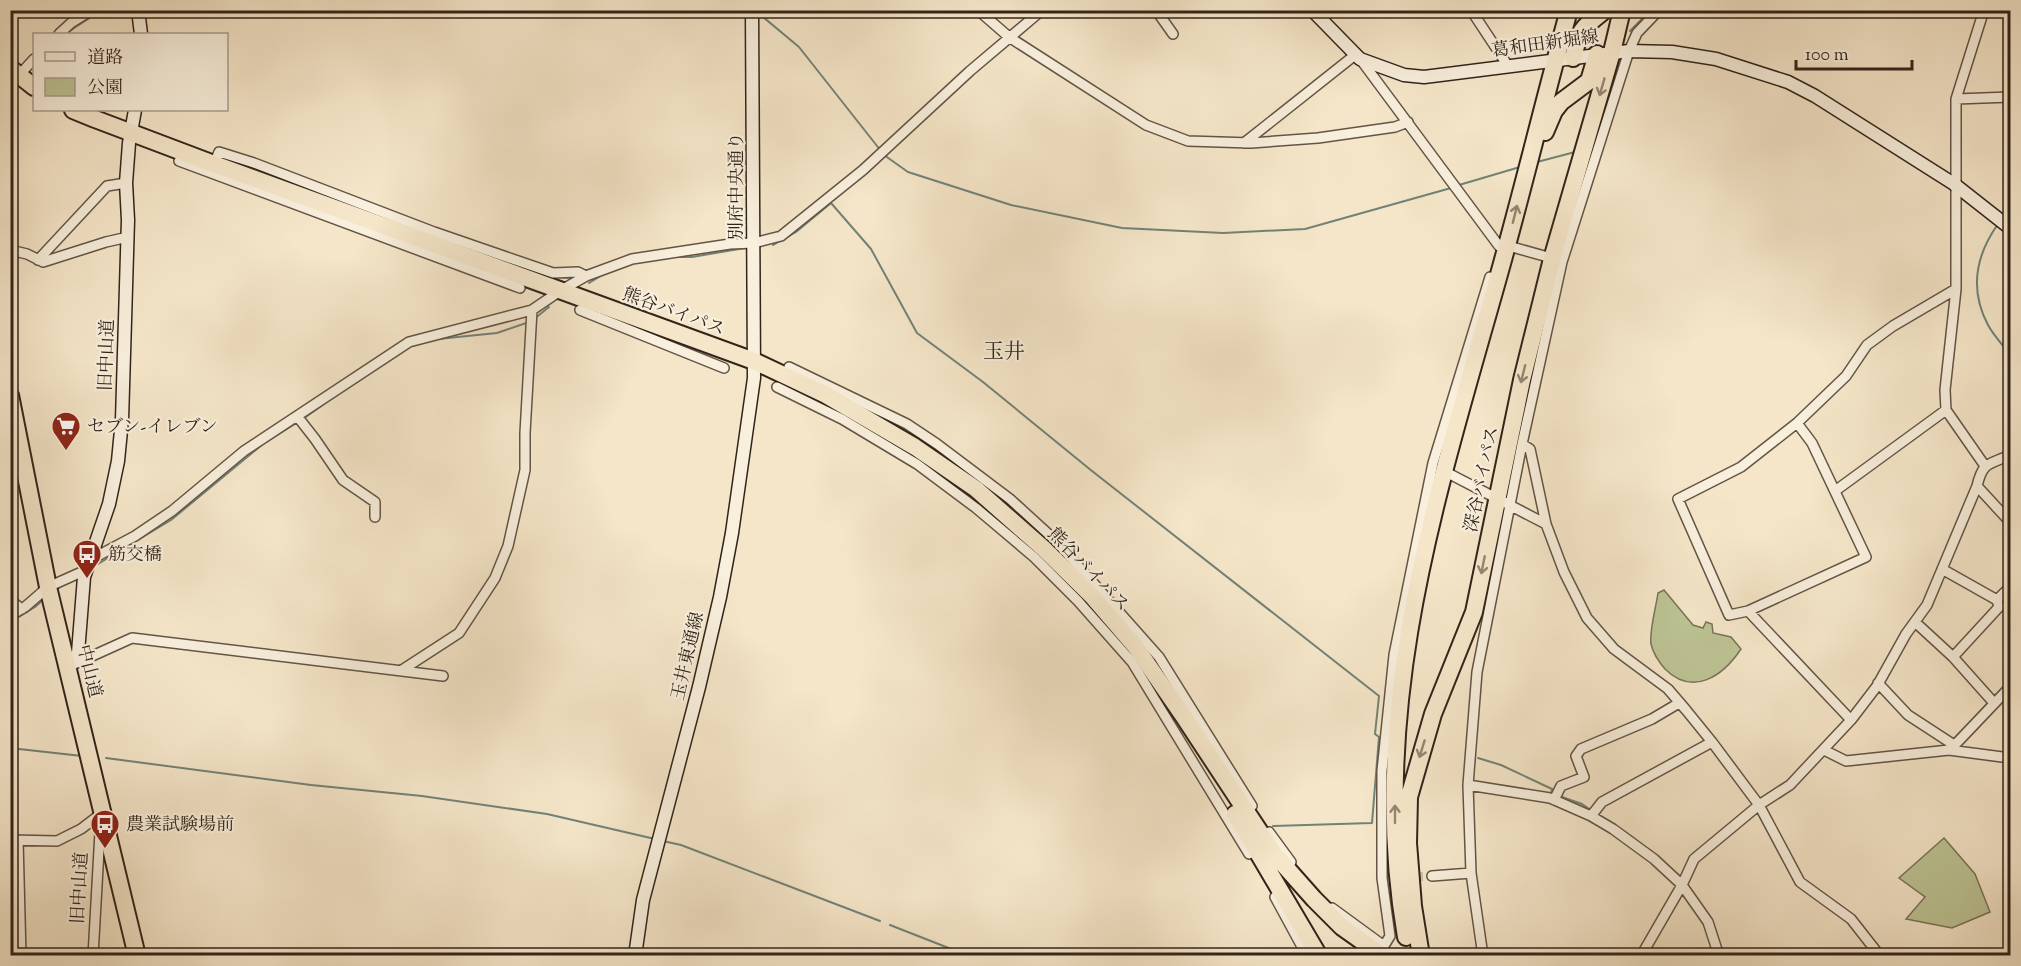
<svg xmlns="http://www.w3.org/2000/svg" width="2021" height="966" font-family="'Sorts Mill Goudy','Noto Serif JP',serif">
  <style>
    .green { fill: #bdc495; stroke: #787458; stroke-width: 1.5 }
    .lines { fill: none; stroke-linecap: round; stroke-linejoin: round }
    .stream { stroke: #728277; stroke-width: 2 }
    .street-tunnel { stroke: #cebfa6; stroke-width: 9; stroke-dasharray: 9 4.5; stroke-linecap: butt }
    .street-casing { stroke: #635446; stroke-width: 12 }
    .secondary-casing { stroke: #32241b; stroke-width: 15 }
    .highway-casing { stroke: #32241b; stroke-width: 20 }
    .street { stroke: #f8efdc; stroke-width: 9 }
    .secondary { stroke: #f8efdc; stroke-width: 12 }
    .highway { stroke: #f5e6c9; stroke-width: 16 }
    .oneway { stroke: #948572 }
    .labels { text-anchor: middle; stroke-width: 4.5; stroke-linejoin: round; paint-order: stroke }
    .street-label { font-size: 18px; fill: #32241b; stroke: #f8efdc }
    .poi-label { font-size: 18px; fill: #32241b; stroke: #f8efdc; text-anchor: start }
    .quarter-label { font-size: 21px; fill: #32241b; stroke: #f8efdc }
  </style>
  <rect width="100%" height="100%" fill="#f5e6c9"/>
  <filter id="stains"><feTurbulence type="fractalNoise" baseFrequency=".00333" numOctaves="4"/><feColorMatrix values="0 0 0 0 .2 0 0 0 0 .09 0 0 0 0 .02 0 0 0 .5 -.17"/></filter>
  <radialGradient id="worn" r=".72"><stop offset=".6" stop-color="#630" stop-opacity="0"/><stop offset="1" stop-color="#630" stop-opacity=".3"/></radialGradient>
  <!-- green -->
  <path class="green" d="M1664,590L1693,625L1703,628L1706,622L1712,624L1713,633L1731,637L1741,649C1723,676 1693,697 1665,669C1659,662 1653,653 1651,644C1649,632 1656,607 1658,593Z
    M1944,838L1975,874L1990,912L1952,928L1906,919L1925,897L1899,878Z"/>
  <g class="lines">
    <!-- stream -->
    <path class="stream" d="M757,12L799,47L881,151
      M1630,31L1645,16L1648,10
      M66,34L74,28L102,10
      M10,94L14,90
      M1605,113L1616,72
      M884,155L908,172L1011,205L1122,228L1223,233L1305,229L1451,188
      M1537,162L1575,152
      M1459,185L1520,167
      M2003,217L2007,198L2010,115
      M1998,224C1976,255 1969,289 1988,325C1994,336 2003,345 2010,355
      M773,245L796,232L831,203L871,249L917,333L983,382L1092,471L1379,696L1375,734L1379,737L1372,823L1273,826
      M673,257H692L745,248
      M589,283L604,274
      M534,319L549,307
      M438,339L497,333L529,322
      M303,419L335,396
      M93,567L171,520L263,444L298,422
      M55,591L64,584
      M10,622L35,607L45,598
      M10,748L82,756
      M106,758L311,785L422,796L547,814L655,839
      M1478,758L1501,765L1552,789L1551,794H1553
      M1559,796L1582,804L1592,811
      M1629,835L1641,844
      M663,841L681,845L880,921
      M890,925L969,956"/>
    <!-- street-tunnel -->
    <path class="street-tunnel" d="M1387,878L1432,876"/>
    <!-- street casing -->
    <g class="street-casing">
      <path id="street" d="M978,10L1009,37L1146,125L1188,141L1251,143L1318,138L1395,127L1408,122
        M1156,10L1173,34
        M1471,10L1508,66
        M1984,10L1956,99V289L1945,390L1946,410L1985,466
        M1995,10L2010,13
        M59,34L71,23L92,10
        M1361,60L1499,246
        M10,85L34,59
        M1956,99L2010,97
        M1244,143L1355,55
        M179,161L520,288
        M214,164L219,152L254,163L434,232L553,273L578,272L586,276
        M1505,245L1555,259
        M10,250L27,254L43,262L106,242L128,237
        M38,260L107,186L126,183
        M580,310L724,368
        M789,367L907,424L937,444L1010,499L1056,541L1159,657L1252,806
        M777,387L842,419L917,464L976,508L1034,557L1078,601L1132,662L1249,854
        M297,416L315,439L343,480L375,502V517
        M1797,423L1812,443L1866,557L1748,611L1729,615L1678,499L1741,467L1797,423L1846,376L1867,345L1893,326L1956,289
        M1522,444L1530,449L1546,524L1564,572L1587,618L1614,649L1668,689L1686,710L1712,742L1759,805L1800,882L1851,919L1880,956
        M1442,470L1546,524
        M1977,486L2010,522
        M1835,491L1946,410
        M88,561L135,536L172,511L244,451L409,342L532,310L560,291L586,276L632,259L730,244L754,243L781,236L863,170L970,71L1042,10
        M1942,569L1997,600
        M10,600L22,609
        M1748,611L1851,720
        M10,616L25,607L48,587L86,570
        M1915,622L1953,657L1994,703
        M1953,657L1999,607L1997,600L2010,587
        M70,666L132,638L443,676
        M402,670L459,633L495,578L508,546L525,470V433L532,310
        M1878,683L1908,715L1954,745
        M1951,749L2010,687
        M1824,750L1846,761L1949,750L2010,758
        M1468,785L1550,798L1591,816L1613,829L1654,859L1682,885L1708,922L1719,956
        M1554,800L1561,786L1584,777L1576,756L1581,749L1652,719L1679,703
        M1591,816L1602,802L1712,742
        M1269,832L1291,862
        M10,840L57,841L81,829L102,813
        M18,840L21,956
        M1432,876L1471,873
        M1275,897L1307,956
        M1332,908L1384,946
        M1382,949L1390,936L1382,878V771L1394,655L1433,463L1490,277
        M93,956L100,832L103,824
        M1483,956L1471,873L1468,785L1477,672L1522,444L1562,262L1629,51L1637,33L1659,10
        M1641,956L1682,885L1694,859L1759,805L1790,785L1851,720L1877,686L1906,634L1927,605L1977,486C1983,461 1989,465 2010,455"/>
    </g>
    <!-- secondary casing -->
    <g class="secondary-casing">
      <path id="secondary" d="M138,10L141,34
        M1312,10L1360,59L1404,75L1424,77L1448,74L1629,51L1672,52L1716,59L1788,82L1815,96L1954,184L2010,228
        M69,667L78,653L84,577L109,504L118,461L122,420L128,220L126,183L129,143L135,110
        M635,956L643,900L699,687L720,597L732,533L754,378L752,10"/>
    </g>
    <!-- highway casing -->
    <g class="highway-casing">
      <path id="highway" d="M1573,58C1580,28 1581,29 1605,10
        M10,68L34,87
        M73,110L95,119L214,164L754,361L826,395L915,447L976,489L1043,548L1092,596L1135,646L1184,717L1275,855L1314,899L1342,927L1383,956
        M1545,132L1554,111L1561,102L1589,81L1597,54
        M10,395L48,587L137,956
        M1235,814L1319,956
        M1406,937C1367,714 1434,504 1494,292C1521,198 1543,104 1569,10
        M1421,956L1413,906L1408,843L1409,797L1433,714L1474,612L1522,380L1552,259L1612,52L1622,10"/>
    </g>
    <!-- street -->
    <use href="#street" class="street"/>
    <!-- secondary -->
    <use href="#secondary" class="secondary"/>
    <!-- highway -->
    <use href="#highway" class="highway"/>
  </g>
  <!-- one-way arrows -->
  <defs><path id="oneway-shaft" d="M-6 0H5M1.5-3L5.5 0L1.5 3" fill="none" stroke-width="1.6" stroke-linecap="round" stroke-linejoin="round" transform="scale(1.5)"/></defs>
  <g class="oneway">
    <use href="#oneway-shaft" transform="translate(1602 87) rotate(106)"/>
    <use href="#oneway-shaft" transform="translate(1515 214) rotate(-76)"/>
    <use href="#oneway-shaft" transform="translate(1523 374) rotate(104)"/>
    <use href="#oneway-shaft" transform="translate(1483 565) rotate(101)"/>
    <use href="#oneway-shaft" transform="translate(1422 749) rotate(107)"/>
    <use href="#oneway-shaft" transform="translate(1395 814) rotate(-90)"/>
  </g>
  <!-- icons -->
  <defs>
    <g id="supermarket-pin" transform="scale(1.5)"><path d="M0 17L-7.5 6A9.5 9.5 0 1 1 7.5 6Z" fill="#8f2418" stroke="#f8efdc"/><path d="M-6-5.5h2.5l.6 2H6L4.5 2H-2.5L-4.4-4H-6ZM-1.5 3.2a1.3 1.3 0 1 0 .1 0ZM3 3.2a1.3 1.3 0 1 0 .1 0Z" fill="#fff"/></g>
    <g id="bus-pin" transform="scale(1.5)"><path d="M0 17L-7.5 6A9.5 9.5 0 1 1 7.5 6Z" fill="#8f2418" stroke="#f8efdc"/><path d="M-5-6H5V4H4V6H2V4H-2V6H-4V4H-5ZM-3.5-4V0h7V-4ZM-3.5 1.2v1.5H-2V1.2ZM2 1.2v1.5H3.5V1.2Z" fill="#fff"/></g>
  </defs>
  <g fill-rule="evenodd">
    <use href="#supermarket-pin" x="66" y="426"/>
    <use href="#bus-pin" x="87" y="554"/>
    <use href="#bus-pin" x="105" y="824"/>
  </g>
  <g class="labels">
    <!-- street labels -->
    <g class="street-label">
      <text transform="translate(1545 43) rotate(-8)" y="6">葛和田新堀線</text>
      <text transform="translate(736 186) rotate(-90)" y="6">別府中央通り</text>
      <text transform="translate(674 311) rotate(20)" y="6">熊谷バイパス</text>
      <text transform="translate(106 355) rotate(-88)" y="6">旧中山道</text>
      <text transform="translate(1481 479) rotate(-78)" y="6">深谷バイパス</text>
      <text transform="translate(1089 569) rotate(46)" y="6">熊谷バイパス</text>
      <text transform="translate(687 656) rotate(-77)" y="6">玉井東通線</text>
      <text transform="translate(90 671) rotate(76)" y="6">中山道</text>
      <text transform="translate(79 888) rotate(-87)" y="6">旧中山道</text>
    </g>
    <!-- poi labels -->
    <g class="poi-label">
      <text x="87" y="432">セブン-イレブン</text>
      <text x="108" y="560">筋交橋</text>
      <text x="126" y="830">農業試験場前</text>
    </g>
    <!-- quarter labels -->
    <g class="quarter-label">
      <text x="1004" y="358">玉井</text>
    </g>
  </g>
  <!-- margin -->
  <rect width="2021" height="966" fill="none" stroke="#f5e6c9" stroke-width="36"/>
  <rect x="12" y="12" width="1997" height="942" fill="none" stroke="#32241b" stroke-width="3"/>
  <rect x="18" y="18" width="1985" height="930" fill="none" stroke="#32241b" stroke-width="1.5"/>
  <!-- legend -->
  <rect x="33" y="33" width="195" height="78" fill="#f8efdc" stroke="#a99e8f" stroke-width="1.5"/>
  <rect x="45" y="52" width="30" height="9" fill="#f8efdc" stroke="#a99e8f" stroke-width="1.5"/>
  <text x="87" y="63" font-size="18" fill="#32241b">道路</text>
  <rect x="45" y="78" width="30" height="18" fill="#bdc495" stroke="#a99e8f" stroke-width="1.5"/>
  <text x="87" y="93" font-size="18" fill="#32241b">公園</text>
  <!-- scale -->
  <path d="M1796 60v9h116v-9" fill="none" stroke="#32241b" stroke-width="3"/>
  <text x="1805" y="60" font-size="18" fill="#32241b" stroke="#f8efdc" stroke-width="4.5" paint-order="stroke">100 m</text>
  <rect width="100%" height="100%" filter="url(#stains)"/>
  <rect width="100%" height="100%" fill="url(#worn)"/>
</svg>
